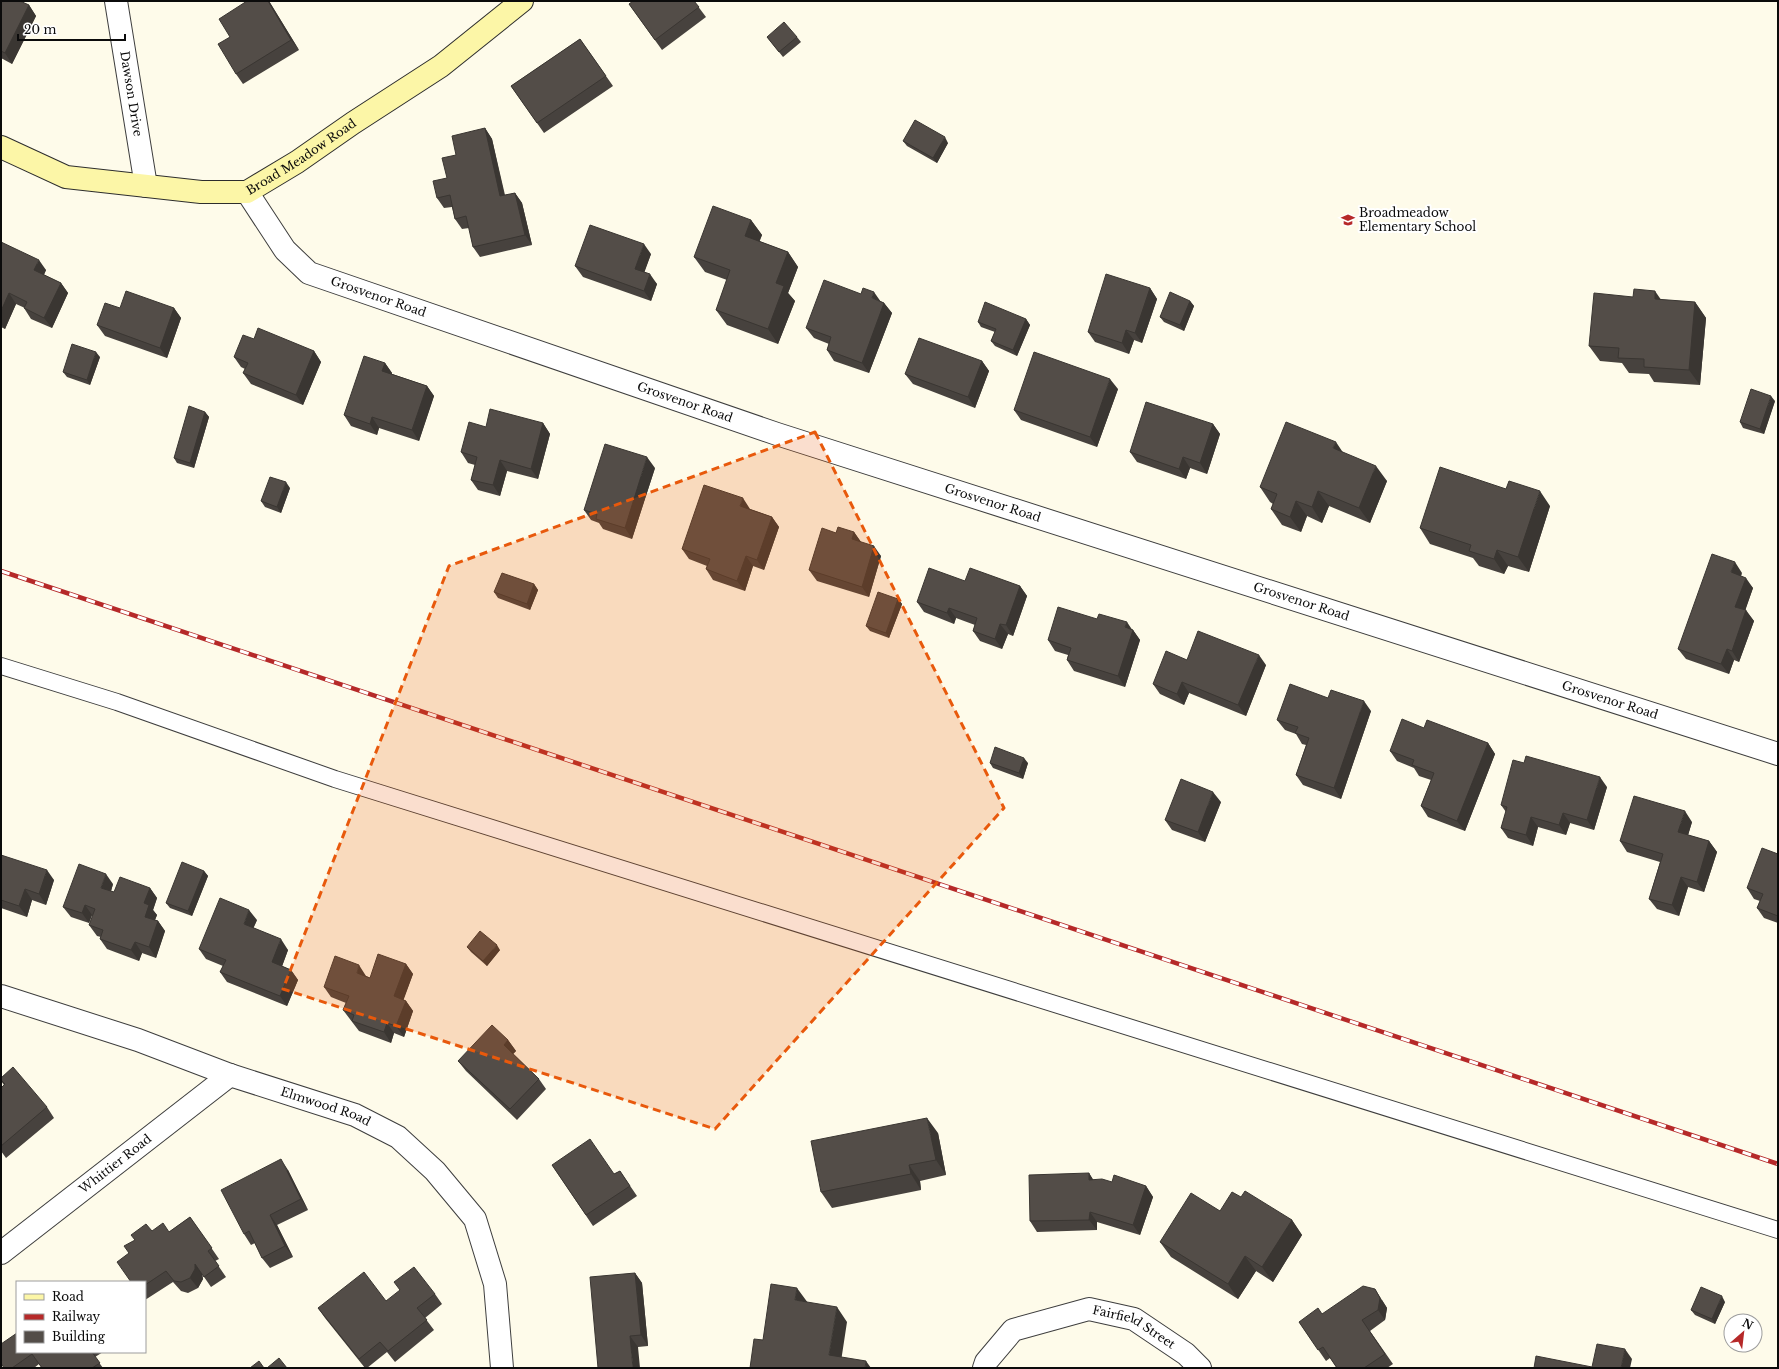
<svg xmlns="http://www.w3.org/2000/svg" width="1779" height="1369" font-family="'Libre Baskerville',serif">
  <style>
    .lines { fill: none; stroke-linecap: round; stroke-linejoin: round }
    .lane-casing { stroke: #3e3e3e; stroke-width: 18 }
    .street-casing { stroke: #3e3e3e; stroke-width: 24 }
    .secondary-casing { stroke: #2d2d2d; stroke-width: 24 }
    .lane { stroke: #fff; stroke-width: 16 }
    .street { stroke: #fff; stroke-width: 22 }
    .secondary { stroke: #fcf6a7; stroke-width: 22 }
    .rail-casing { stroke: #b62929; stroke-width: 4.5 }
    .rail { stroke: #fff; stroke-width: 3; stroke-dasharray: 9; stroke-linecap: butt }
    .wall { fill: #47423e }
    .shaded-wall { fill: #3a3632 }
    .building { fill: #534d48; stroke: #3a3632 }
    .marked { fill: #e8590c; fill-opacity: 0.2; stroke: #e8590c; stroke-width: 3; stroke-dasharray: 8 5; stroke-linejoin: round }
    .labels { text-anchor: middle; stroke-width: 4; stroke-linejoin: round; paint-order: stroke }
    .street-label { font-size: 12px; fill: #0b0b0b; stroke: #fff }
    .poi-label { font-size: 12px; fill: #0b0b0b; stroke: #fff; text-anchor: start }
  </style>
  <rect width="100%" height="100%" fill="#fefbea"/>
  <g class="lines">
    <!-- lane casing -->
    <g class="lane-casing">
      <path id="lane" d="M1,666L117,702L335,779L1778,1230"/>
    </g>
    <!-- street casing -->
    <g class="street-casing">
      <g id="street">
        <path id="s1" d="M116,1L146,186"/>
        <path id="s2" d="M247,192L285,250L309,273L777,434L1778,754"/>
        <path id="s3" d="M1,996L138,1040L230,1075L355,1115L398,1137L435,1171L475,1219L495,1284L502,1368"/>
        <path id="s4" d="M1,1253L230,1075"/>
        <path id="s5" d="M984,1368L986,1362L1013,1330L1089,1309L1134,1319L1186,1354L1200,1368"/>
      </g>
    </g>
    <!-- secondary casing -->
    <g class="secondary-casing">
      <g id="secondary">
        <path id="s6" d="M1,147L66,177L201,192H247L297,162L353,123L441,66L522,1"/>
      </g>
    </g>
    <!-- lane -->
    <use href="#lane" class="lane"/>
    <!-- street -->
    <use href="#street" class="street"/>
    <!-- secondary -->
    <use href="#secondary" class="secondary"/>
    <!-- rail casing -->
    <g class="rail-casing">
      <path id="rail" d="M1,571L1778,1164"/>
    </g>
    <!-- rail -->
    <use href="#rail" class="rail"/>
  </g>
  <!-- wall -->
  <path class="wall" d="M1,1L29,5L36,16L12,64L1,58Z
    M247,1H269L299,50L243,84L236,74L230,37Z
    M694,1L706,17L662,50L629,4Z
    M767,37H797L801,42L783,57Z
    M580,39L613,86L544,133L511,86Z
    M485,128L492,139L505,195L515,193L522,203L532,245L480,257L473,247L469,228L462,229L455,219L452,207L444,208L437,198L447,178L456,155Z
    M903,141L948,143L937,163L907,146Z
    M751,220L762,235L759,241L788,252L798,267L788,293L795,301L778,344L727,325L716,310L727,280L705,272L694,257Z
    M1,242L46,270L44,275L61,283L68,293L52,328L31,319L24,308H25L16,304L5,329L1,327Z
    M651,254L644,272L657,284L651,301L583,277L575,266Z
    M1150,288L1157,299L1142,343L1134,340L1129,354L1095,342L1088,332Z
    M1661,300L1695,302L1706,318L1700,385L1654,382L1649,374L1629,373L1622,363L1600,361L1589,346Z
    M880,301L884,303L892,313L869,373L834,361L827,350L829,344L814,338L806,328Z
    M1190,301L1194,306L1184,331L1164,322L1160,317Z
    M120,308H174L181,318L167,358L105,336L97,325Z
    M1026,319L1030,325L1017,356L995,346L991,341L995,332L981,327L978,322Z
    M254,339L314,351L321,362L303,405L251,384L243,373L245,369L241,367L234,357Z
    M100,357L90,385L67,377L63,372Z
    M982,361L989,371L975,408L913,384L905,374Z
    M385,363L392,373V374L427,386L434,396L419,441L379,428L377,435L351,426L344,415Z
    M1118,389L1097,447L1021,420L1014,410Z
    M1775,401L1764,434L1743,428L1740,422Z
    M205,412L209,417L194,468L177,463L174,458Z
    M543,423L550,434L538,479L507,471L500,496L478,490L471,480L475,465L468,463L461,452L486,427Z
    M1213,424L1220,434L1207,474L1190,468L1186,479L1137,462L1130,452Z
    M1343,453L1387,481L1370,523L1329,506L1322,523L1307,516L1301,532L1282,525L1271,509L1273,504L1270,502L1260,487Z
    M655,468L632,539L603,529L599,523L591,520L584,510Z
    M290,488L281,513L265,507L261,501Z
    M1550,506L1529,572L1508,566L1504,574L1479,566L1473,558L1430,544L1420,528Z
    M750,509L772,517L779,527L764,570L753,566L745,591L713,580L706,569L707,566L689,559L682,549Z
    M854,532L861,542L881,556L869,597L817,581L809,570L836,533Z
    M1742,573L1741,576L1753,588L1745,610L1754,621L1739,662L1734,660L1729,674L1686,659L1678,649Z
    M965,581L1020,586L1027,596L1013,636L1008,634L1002,649L980,641L973,631L975,625L956,618L954,624L924,612L917,602Z
    M534,584L538,590L530,610L498,598L494,592Z
    M898,599L902,604L889,638L870,631L866,626Z
    M1097,619L1133,630L1140,640L1125,687L1074,671L1067,660L1068,655L1055,651L1048,640Z
    M1187,660L1266,665L1246,716L1189,693L1184,705L1160,694L1153,684Z
    M1371,711L1341,799L1303,785L1296,775L1306,745L1302,744L1296,734L1285,730L1277,720Z
    M1424,728L1488,743L1495,754L1465,831L1428,817L1421,806L1431,780L1419,776L1414,768L1397,761L1390,751Z
    M990,763H1028L1023,779L993,768Z
    M1607,787L1594,830L1570,823L1566,835L1538,827L1533,846L1508,838L1501,828L1506,812L1501,805Z
    M1221,802L1205,842L1172,830L1165,820Z
    M1692,822L1688,835L1709,841L1717,852L1704,892L1688,887L1679,916L1657,909L1649,899L1660,862L1627,852L1620,841Z
    M1778,854V923L1764,918L1757,908L1760,901L1754,899L1747,888Z
    M1,855L54,880L46,905L32,900L27,917L1,908Z
    M204,871L208,876L192,916L170,908L166,903Z
    M113,884L111,891L114,892L150,888L157,898L153,910L157,915L155,920L158,921L165,931L156,958L142,953L139,961L107,949L100,939L101,937L97,936L89,925L93,916L92,915L89,923L71,917L63,907Z
    M257,920L253,928L288,950L282,966L291,970L298,980L287,1006L227,982L220,972L223,966L206,959L199,949Z
    M467,947L500,950L487,966L471,952Z
    M406,964L413,974L403,1000L406,1001L413,1011L404,1037L394,1033L391,1043L359,1031L343,1010L346,1003L331,997L324,987L366,976L370,978Z
    M508,1040L516,1051L513,1054L539,1079L546,1089L517,1120L466,1071L458,1061Z
    M1,1078L47,1107L54,1118L6,1158L1,1151V1088L4,1085L1,1081Z
    M938,1133L946,1175L920,1181L921,1190L832,1208L821,1192Z
    M552,1165L614,1174L620,1171L637,1196L593,1226Z
    M288,1170L308,1210L277,1225L293,1257L270,1268L262,1258L255,1243L251,1245L244,1234Z
    M1089,1173L1093,1180L1146,1186L1153,1197L1140,1235L1097,1222V1230L1037,1232L1030,1221Z
    M1241,1197L1292,1220L1302,1235L1273,1282L1256,1271L1238,1299L1171,1257L1160,1242L1220,1211Z
    M190,1217L219,1259L215,1261L226,1277L211,1287L202,1274L203,1279L198,1288L188,1293L181,1291L173,1282L145,1300V1282L129,1253L152,1231L169,1232Z
    M635,1273L642,1283L648,1346L638,1347L598,1368Z
    M435,1294L442,1304L425,1318L434,1330L395,1362L387,1352L367,1368H365L325,1318L318,1308L386,1301Z
    M1382,1300L1387,1308L1385,1320L1370,1331L1393,1364L1387,1368H1337L1330,1358L1326,1361L1299,1322L1322,1314Z
    M1725,1302L1715,1324L1695,1315L1691,1310Z
    M17,1352H103L95,1357L103,1368H42L39,1364L34,1368H4Z"/>
  <!-- shaded-wall -->
  <path class="shaded-wall" d="M268,1H269L299,50L291,40Z
    M29,5L36,16L12,64L5,53Z
    M485,128L492,139L507,207L500,196Z
    M945,137L948,143L937,163L933,158Z
    M515,193L522,203L532,245L525,235Z
    M751,220L762,235L756,251L745,236Z
    M644,244L651,254L642,279L635,269Z
    M788,252L798,267L788,293L795,301L778,344L768,329L776,283Z
    M39,260L46,270L41,280L34,270Z
    M650,274L657,284L651,301L644,291Z
    M61,283L68,293L52,328L44,318Z
    M1150,288L1157,299L1142,343L1135,333Z
    M1655,291L1666,307L1655,299Z
    M874,292L881,302L872,298Z
    M9,293L16,304L5,329L1,323V311Z
    M1190,301L1194,306L1184,331L1180,325Z
    M1695,302L1706,318L1700,385L1689,370Z
    M884,303L892,313L869,373L862,363Z
    M174,308L181,318L167,358L160,348Z
    M1026,319L1030,325L1017,356L1013,350Z
    M1126,330L1134,340L1129,354L1122,343Z
    M314,351L321,362L303,405L296,395Z
    M96,352L100,357L90,385L87,380Z
    M982,361L989,371L975,408L968,397Z
    M385,363L392,373L389,381L382,371Z
    M1110,379L1118,389L1097,447L1090,437Z
    M427,386L434,396L419,441L412,430Z
    M1771,396L1775,401L1764,434L1760,429Z
    M205,412L209,417L194,468L190,463Z
    M372,417L379,428L377,435L370,424Z
    M543,423L550,434L538,479L531,469Z
    M1213,424L1220,434L1207,474L1200,463Z
    M1336,442L1346,457L1333,448Z
    M647,457L655,468L632,539L625,528Z
    M1183,457L1190,468L1186,479L1179,469Z
    M500,460L507,471L500,496L493,485Z
    M1376,466L1387,481L1370,523L1359,508Z
    M286,482L290,488L281,513L277,507Z
    M1318,491L1329,506L1322,523L1312,507Z
    M1540,491L1550,506L1529,572L1518,557Z
    M743,498L750,509L748,516L740,506Z
    M1296,501L1307,516L1301,532L1290,517Z
    M772,517L779,527L764,570L757,560Z
    M854,532L861,542L852,539Z
    M874,546L881,556L869,597L862,587Z
    M1497,550L1508,566L1504,574L1494,559Z
    M746,556L753,566L745,591L737,581Z
    M1735,562L1742,573L1738,582L1731,572Z
    M1746,578L1753,588L1743,617L1735,607Z
    M534,584L538,590L530,610L527,604Z
    M1020,586L1027,596L1013,636L1006,625Z
    M898,599L902,604L889,638L886,633Z
    M949,608L956,618L954,624L947,613Z
    M1746,610L1754,621L1739,662L1732,651Z
    M1127,622L1133,631V630L1140,640L1125,687L1118,676L1125,627Z
    M1000,624L1008,634L1002,649L995,639Z
    M1727,649L1734,660L1729,674L1721,664Z
    M1259,655L1266,665L1246,716L1238,705Z
    M1182,682L1189,693L1184,705L1177,694Z
    M1364,701L1371,711L1341,799L1334,788Z
    M1488,743L1495,754L1465,831L1457,821Z
    M1024,758L1028,763L1023,779L1019,773Z
    M1600,777L1607,787L1594,830L1587,820Z
    M1213,792L1221,802L1205,842L1198,832Z
    M1685,811L1692,822L1686,842L1678,832Z
    M1563,813L1570,823L1566,835L1559,825Z
    M1531,817L1538,827L1533,846L1526,835Z
    M1709,841L1717,852L1704,892L1697,882Z
    M47,870L54,880L46,905L39,894Z
    M204,871L208,876L192,916L188,911Z
    M106,874L113,884L109,898L101,888Z
    M1681,877L1688,887L1679,916L1672,905Z
    M150,888L157,898L153,910L157,915L152,927L145,917L144,903Z
    M25,889L32,900L27,917L19,906Z
    M85,905L92,915L89,923L82,913Z
    M249,910L257,920L251,934L244,924Z
    M158,921L165,931L156,958L149,947Z
    M281,939L288,950L280,972L272,962Z
    M135,942L142,953L139,961L131,950Z
    M497,945L500,950L487,966L483,961Z
    M406,964L413,974L401,1007L394,996Z
    M359,965L366,976L364,983L357,973Z
    M291,970L298,980L287,1006L280,996Z
    M406,1001L413,1011L404,1037L396,1026Z
    M387,1023L394,1033L391,1043L384,1032Z
    M508,1040L516,1051L512,1055L504,1045Z
    M927,1118L938,1133L946,1175L936,1160Z
    M281,1159L288,1170L308,1210L301,1199Z
    M909,1165L920,1181L921,1190L911,1174Z
    M1089,1173L1096,1184L1089,1180Z
    M1146,1186L1153,1197L1140,1235L1133,1225Z
    M1090,1212L1097,1222V1230L1089,1220Z
    M270,1215L277,1225L293,1257L285,1246Z
    M1292,1220L1302,1235L1273,1282L1262,1267Z
    M1245,1256L1256,1271L1238,1299L1228,1284Z
    M195,1264L202,1274L203,1279L198,1288L190,1278Z
    M635,1273L642,1283L648,1346L641,1335Z
    M797,1288L808,1303L795,1300Z
    M1375,1289L1387,1308L1385,1320L1378,1310Z
    M1722,1296L1725,1302L1715,1324L1712,1319Z
    M837,1307L847,1322L840,1368L829,1355Z
    M630,1336L638,1347L640,1368H633Z
    M1625,1349L1632,1359L1630,1368H1621Z
    M866,1361L871,1368H865Z"/>
  <!-- building -->
  <path class="building" d="M1,1H20L29,5L5,53L1,51Z
    M247,1H268L291,40L236,74L218,44L230,37L219,19Z
    M633,1H694L699,7L655,40L629,4Z
    M784,22L797,37L779,52L767,37Z
    M580,39L606,76L537,123L511,86Z
    M915,120L945,137L933,158L903,141Z
    M485,128L500,196L515,193L525,235L473,247L466,216L455,219L450,195L437,198L433,181L447,178L442,158L456,155L452,136Z
    M713,206L751,220L745,236L788,252L776,283L784,286L768,329L716,310L730,270L694,257Z
    M590,225L644,244L635,269L650,274L644,291L575,266Z
    M1,242L39,260L34,270L61,283L44,318L24,308L27,302L9,293L1,311Z
    M1106,274L1150,288L1135,333L1126,330L1122,343L1088,332Z
    M824,280L861,294L863,288L874,292L872,298L884,303L862,363L827,350L831,337L806,328Z
    M1634,289L1655,291V299L1695,302L1689,370L1644,367V359L1618,358L1619,348L1589,346L1594,293L1633,297Z
    M126,291L174,308L160,348L97,325L105,303L120,308Z
    M1170,292L1190,301L1180,325L1160,317Z
    M985,302L1026,319L1013,350L991,341L996,329L978,322Z
    M258,328L314,351L296,395L243,373L248,363L234,357L243,335L254,339Z
    M919,338L982,361L968,397L905,374Z
    M72,344L96,352L87,380L63,372Z
    M1034,352L1110,379L1090,437L1014,410Z
    M364,356L385,363L382,371L427,386L412,430L372,417L370,424L344,415Z
    M1751,389L1771,396L1760,429L1740,422Z
    M1146,402L1213,424L1200,463L1183,457L1179,469L1130,452Z
    M189,406L205,412L190,463L174,458Z
    M490,409L543,423L531,469L500,460L493,485L471,480L477,457L461,452L469,422L486,427Z
    M1286,422L1336,442L1333,448L1376,466L1359,508L1318,491L1312,507L1296,501L1290,517L1271,509L1277,494L1260,487Z
    M605,444L647,457L625,528L596,519L597,514L584,510Z
    M1440,467L1506,489L1509,481L1540,491L1518,557L1497,550L1494,559L1469,551L1471,545L1420,528Z
    M270,477L286,482L277,507L261,501Z
    M704,485L743,498L740,506L772,517L757,560L746,556L737,581L706,569L710,559L682,549Z
    M838,527L854,532L852,539L874,546L862,587L809,570L822,528L836,533Z
    M1712,554L1735,562L1731,572L1746,578L1735,607L1746,610L1732,651L1727,649L1721,664L1678,649Z
    M929,568L965,581L970,568L1020,586L1006,625L1000,624L995,639L973,631L977,618L949,608L947,613L917,602Z
    M502,573L534,584L527,604L494,592Z
    M878,592L898,599L886,633L866,626Z
    M1058,607L1097,619L1099,614L1127,622L1125,627L1133,630L1118,676L1067,660L1071,648L1048,640Z
    M1198,631L1259,655L1238,705L1182,682L1177,694L1153,684L1166,651L1187,660Z
    M1290,684L1328,698L1331,690L1364,701L1334,788L1296,775L1309,738L1295,733L1298,727L1277,720Z
    M1402,719L1424,728L1427,720L1488,743L1457,821L1421,806L1434,773L1412,765L1414,760L1390,751Z
    M995,747L1024,758L1019,773L990,763Z
    M1526,756L1600,777L1587,820L1563,813L1559,825L1531,817L1526,835L1501,828L1507,807L1501,805L1513,760L1524,763Z
    M1181,779L1213,792L1198,832L1165,820Z
    M1634,796L1685,811L1678,832L1709,841L1697,882L1681,877L1672,905L1649,899L1663,854L1620,841Z
    M1762,848L1778,854V916L1757,908L1763,894L1747,888Z
    M1,855L47,870L39,894L25,889L19,906L1,900Z
    M182,862L204,871L188,911L166,903Z
    M79,864L106,874L101,888L114,892L120,877L150,888L144,903L149,905L145,917L158,921L149,947L135,942L131,950L100,939L103,930L89,925L95,909L85,905L82,913L63,907Z
    M220,898L249,910L244,924L281,939L272,962L291,970L280,996L220,972L226,960L199,949Z
    M480,931L497,945L483,961L467,947Z
    M378,954L406,964L394,996L406,1001L396,1026L387,1023L384,1032L352,1021L354,1015L343,1010L349,996L324,987L335,956L359,965L357,973L370,978Z
    M492,1025L508,1040L504,1045L539,1079L510,1109L458,1061Z
    M13,1067L47,1107L1,1146V1088L5,1084L1,1080V1078Z
    M927,1118L936,1160L909,1165L911,1174L821,1192L811,1141Z
    M590,1139L614,1174L620,1171L630,1186L586,1215L552,1165Z
    M281,1159L301,1199L270,1215L285,1246L262,1258L249,1231L244,1234L221,1190Z
    M1089,1173V1180L1102,1179L1112,1182L1114,1175L1146,1186L1133,1225L1090,1212L1089,1220L1030,1221L1029,1175Z
    M1245,1191L1292,1220L1262,1267L1245,1256L1228,1284L1160,1242L1191,1193L1220,1211L1232,1192L1241,1197Z
    M190,1217L212,1248L208,1251L219,1266L204,1277L195,1264V1269L190,1278L181,1282L174,1281L166,1271L145,1285V1282H131L117,1262L129,1253L124,1246L135,1240L131,1235L146,1224L152,1231L163,1223L169,1232Z
    M414,1267L435,1294L417,1308L427,1320L388,1351L380,1342L359,1359L318,1308L364,1272L386,1301L400,1290L394,1282Z
    M635,1273L641,1335L630,1336L633,1368H598L590,1277Z
    M771,1284L797,1288L795,1300L837,1307L829,1355L866,1361L865,1368H750L754,1339L763,1340Z
    M1363,1286L1375,1289L1380,1298L1378,1310L1362,1320L1385,1354L1364,1368H1337L1323,1347L1318,1350L1299,1322L1318,1308L1322,1314Z
    M1701,1287L1722,1296L1712,1319L1691,1310Z
    M17,1333V1352H92L100,1363L92,1368H42L32,1354L12,1368H4L1,1363V1344Z
    M1597,1344L1625,1349L1621,1368H1534L1536,1356L1592,1367Z
    M279,1358L287,1368H267Z
    M259,1361L264,1368H250Z"/>
  <!-- marked area -->
  <path class="marked" d="M815,432L1004,808L715,1129L283,989L449,566Z"/>
  <!-- icons -->
  <defs>
    <g id="school-bare" transform="scale(1.08)"><path d="M0-5L7-2L0 1L-7-2ZM-4 1L0 2.5L4 1V4Q0 6-4 4Z" fill="#b62929" stroke="#fff" stroke-width="2.5" paint-order="stroke"/></g>
  </defs>
  <g fill-rule="evenodd">
    <use href="#school-bare" x="1348" y="220"/>
  </g>
  <g class="labels">
    <!-- street labels -->
    <g class="street-label">
      <text dy="4" stroke="none"><textPath href="#s1" startOffset="94">Dawson Drive</textPath></text>
      <text dy="4" stroke="none"><textPath href="#s6" startOffset="318">Broad Meadow Road</textPath></text>
      <text dy="4" stroke="none"><textPath href="#s2" startOffset="176">Grosvenor Road</textPath></text>
      <text dy="4" stroke="none"><textPath href="#s2" startOffset="500">Grosvenor Road</textPath></text>
      <text dy="4" stroke="none"><textPath href="#s2" startOffset="824">Grosvenor Road</textPath></text>
      <text dy="4" stroke="none"><textPath href="#s2" startOffset="1148">Grosvenor Road</textPath></text>
      <text dy="4" stroke="none"><textPath href="#s2" startOffset="1472">Grosvenor Road</textPath></text>
      <text dy="4" stroke="none"><textPath href="#s3" startOffset="343">Elmwood Road</textPath></text>
      <text dy="4" stroke="none"><textPath href="#s4" startOffset="145">Whittier Road</textPath></text>
      <text dy="4" stroke="none"><textPath href="#s5" startOffset="176">Fairfield Street</textPath></text>
    </g>
    <!-- poi labels -->
    <g class="poi-label">
      <text x="1359" y="217">Broadmeadow<tspan x="1359" dy="14">Elementary School</tspan></text>
    </g>
  </g>
  <!-- border -->
  <rect width="1779" height="1369" fill="none" stroke="#0b0b0b" stroke-width="4"/>
  <!-- legend -->
  <rect x="16" y="1281" width="130" height="72" fill="#ffffff" stroke="#9d9d9d"/>
  <rect x="24" y="1294" width="20" height="6" fill="#fcf6a7" stroke="#9d9d9d"/>
  <text x="52" y="1301" font-size="12" fill="#0b0b0b">Road</text>
  <rect x="24" y="1314" width="20" height="6" fill="#b62929" stroke="#9d9d9d"/>
  <text x="52" y="1321" font-size="12" fill="#0b0b0b">Railway</text>
  <rect x="24" y="1331" width="20" height="12" fill="#534d48" stroke="#9d9d9d"/>
  <text x="52" y="1341" font-size="12" fill="#0b0b0b">Building</text>
  <!-- north arrow -->
  <g transform="translate(1743 1333) rotate(28)"><circle r="19" fill="#ffffff" stroke="#9d9d9d"/>
  <path d="M0-3L7 15L0 10L-7 15Z" fill="#b62929"/>
  <text y="-6" font-size="11" font-weight="bold" text-anchor="middle" fill="#0b0b0b">N</text>
  </g>
  <!-- scale -->
  <path d="M18 34v6h107v-6" fill="none" stroke="#0b0b0b" stroke-width="2"/>
  <text x="24" y="34" font-size="12" fill="#0b0b0b" stroke="#ffffff" stroke-width="3" paint-order="stroke">20 m</text>
</svg>
